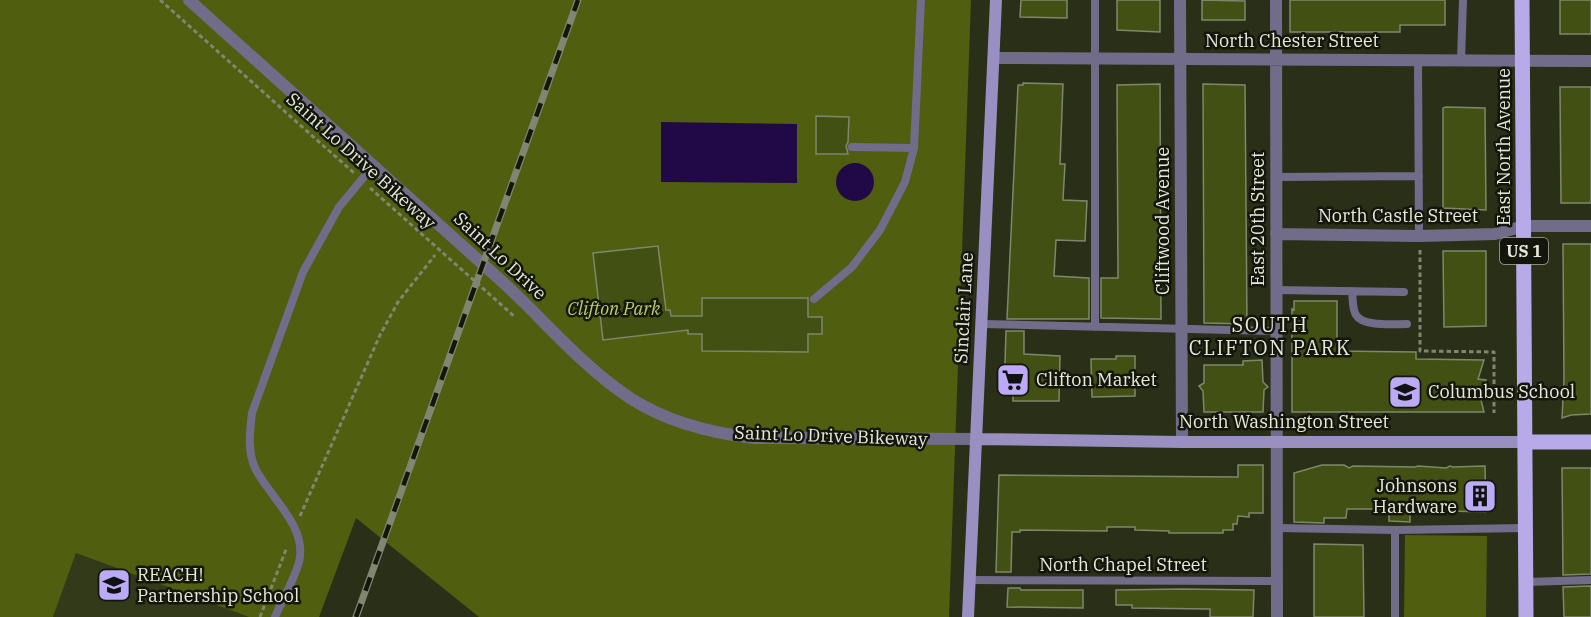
<svg xmlns="http://www.w3.org/2000/svg" width="1591" height="617" font-family="'IBM Plex Serif',serif">
  <style>
    .built { fill: #323a1a }
    .green { fill: #4f5e0f }
    .water { fill: #210947 }
    .building { fill: #435013; stroke: #7f876b; stroke-width: 1.5 }
    .lines { fill: none; stroke-linecap: round; stroke-linejoin: round }
    .path { stroke: #818672; stroke-width: 3; stroke-dasharray: 4.5 3; stroke-linecap: butt }
    .lane { stroke: #726c8b; stroke-width: 8 }
    .street { stroke: #726c8b; stroke-width: 12 }
    .secondary { stroke: #998fc0; stroke-width: 12 }
    .primary { stroke: #b8aae9; stroke-width: 15 }
    .rail-casing { stroke: #808672; stroke-width: 7 }
    .rail { stroke: #14160c; stroke-width: 4.5; stroke-dasharray: 14; stroke-linecap: butt }
    .labels { text-anchor: middle; stroke-width: 5; stroke-linejoin: round; paint-order: stroke }
    .shield { fill: #14160c; stroke: #a6aa9c; stroke-width: 1.5 }
    .shield-label { font-size: 16px; font-weight: bold; fill: #e5e9da }
    .street-label { font-size: 18px; fill: #e5e9da; stroke: #14160c }
    .park-label { font-size: 18px; font-style: italic; fill: #b7d066; stroke: #14160c }
    .poi-label { font-size: 18px; fill: #e5e9da; stroke: #14160c; text-anchor: start }
    .neighbourhood-label { font-size: 20px; letter-spacing: 1.5px; fill: #e5e9da; stroke: #14160c }
  </style>
  <rect width="100%" height="100%" fill="#2a3018"/>
  <!-- built -->
  <path class="built" d="M76,553L249,617H53Z"/>
  <!-- green -->
  <path class="green" d="M0,0H971L949,617H479L356,518L319,617H249L76,553L53,617H0Z
    M1405,535L1487,536L1486,617H1404Z"/>
  <!-- water -->
  <path class="water" d="M661,122L797,124V183L661,182Z
    M836 182a19 19 0 1 1 38 0a19 19 0 1 1-38 0Z"/>
  <!-- building -->
  <path class="building" d="M1021,0H1067V18L1020,17Z
    M1117,0H1160V32L1117,30Z
    M1202,0L1245,1V20H1202Z
    M1290,0H1445V25H1400V32H1290Z
    M1560,0H1591V34H1560Z
    M1023,83L1063,84L1060,164H1065L1063,200L1087,201L1085,241L1056,240L1054,276L1089,278V319H1007L1018,85H1023Z
    M1160,84L1161,319L1101,318V278H1118L1117,85Z
    M1203,84L1245,85L1247,324L1204,323Z
    M1560,87H1591V203H1561Z
    M1446,107L1485,108L1486,210L1443,208V108Z
    M816,116L849,117L848,142L846,146L848,154H816Z
    M1563,244H1591V414L1571,415L1562,418L1564,380Z
    M658,246L666,310H670L671,316H702V298H808V317H822V334H808V352L702,351V334H688V330L603,340L593,253Z
    M1443,251H1486V326L1444,327Z
    M1294,301H1337V351L1416,352V359L1484,360L1478,379L1486,380V392H1479L1484,412H1292V309L1294,310Z
    M1006,331H1024V354L1060,356L1059,401H1013V395H1004Z
    M1116,356H1135V396L1092,397L1091,359H1116Z
    M1262,360L1263,382L1268,387L1264,390L1263,412H1204L1203,391L1199,386L1204,383V365H1243V361Z
    M1238,465H1263V513H1249V517L1238,516L1237,524H1233V530H1223V533H1169V531L1135,530V527H1107V531L1020,530V532H1012L1011,572H996L999,475L1238,477Z
    M1322,465H1344L1349,468L1353,466L1415,467L1418,466L1446,468L1450,466L1453,467L1485,466L1486,512L1410,510V522L1389,521V509H1347L1346,518H1324V523L1294,522V473Z
    M1562,468H1591V574L1563,575Z
    M1314,544L1363,545L1364,617H1314Z
    M1591,586V617H1564L1563,587Z
    M1008,588H1020L1021,590H1083V608L1007,607Z
    M1182,589L1254,590L1253,617H1210V609L1132,608V605H1116V590Z"/>
  <g class="lines">
    <!-- path -->
    <path class="path" d="M160,0L354,173
      M370,188L515,317
      M1420,250V351L1494,352V413
      M300,516L380,335L398,302L435,255
      M260,617L287,547"/>
    <!-- lane -->
    <path class="lane" d="M1095,0V327
      M1418,60L1419,236
      M1461,60L1463,0
      M852,147L914,148
      M1276,177L1419,176
      M1276,290L1404,292
      M1352,291C1353,298 1352,309 1356,315C1363,327 1394,324 1407,324
      M814,299L852,267L880,230L905,182L914,148L921,0
      M982,324L1276,331
      M1277,528L1395,530L1526,528
      M970,580L1277,581
      M1526,582L1591,580
      M275,617C283,599 294,580 299,562C308,526 269,497 255,468C247,450 250,431 252,413L303,272L339,207L373,166
      M1395,617V530"/>
    <!-- street -->
    <path class="street" d="M189,0C291,93 394,183 496,276C541,316 580,365 630,398C667,422 710,433 754,438L976,439
      M1180,0L1182,442
      M1276,0L1277,617
      M994,58L1591,61
      M1276,234L1419,236L1495,234L1524,226H1591"/>
    <!-- secondary -->
    <path class="secondary" d="M976,439L1182,442H1525
      M968,617L996,0"/>
    <!-- primary -->
    <path class="primary" d="M1522,0L1526,617
      M1525,442H1591"/>
    <!-- rail casing -->
    <g class="rail-casing">
      <path id="rail" d="M356,617L578,0"/>
    </g>
    <!-- rail -->
    <use href="#rail" class="rail"/>
  </g>
  <!-- icons -->
  <defs>
    <g id="supermarket-square" transform="scale(1.725)"><rect x="-9" y="-9" width="18" height="18" rx="4" fill="#bbaaf6" stroke="#14160c"/><path d="M-6-5.5h2.5l.6 2H6L4.5 2H-2.5L-4.4-4H-6ZM-1.5 3.2a1.3 1.3 0 1 0 .1 0ZM3 3.2a1.3 1.3 0 1 0 .1 0Z" fill="#111"/></g>
    <g id="school-square" transform="scale(1.725)"><rect x="-9" y="-9" width="18" height="18" rx="4" fill="#bbaaf6" stroke="#14160c"/><path d="M0-5L7-2L0 1L-7-2ZM-4 1L0 2.5L4 1V4Q0 6-4 4Z" fill="#111"/></g>
    <g id="building-square" transform="scale(1.725)"><rect x="-9" y="-9" width="18" height="18" rx="4" fill="#bbaaf6" stroke="#14160c"/><path d="M-4-6H4V6H1V3H-1V6H-4ZM-2.5-4.3h1.7v1.8h-1.7ZM.8-4.3h1.7v1.8H.8ZM-2.5-1h1.7V.8h-1.7ZM.8-1h1.7V.8H.8Z" fill="#111"/></g>
  </defs>
  <g fill-rule="evenodd">
    <use href="#supermarket-square" x="1013" y="380"/>
    <use href="#school-square" x="1405" y="392"/>
    <use href="#building-square" x="1480" y="496"/>
    <use href="#school-square" x="114" y="585"/>
  </g>
  <g class="labels">
    <!-- shield labels -->
    <rect class="shield" x="1500" y="238" width="48" height="26" rx="4.5"/>
    <g class="shield-label">
      <text x="1524" y="257">US 1</text>
    </g>
    <!-- street labels -->
    <g class="street-label">
      <text x="1292" y="47">North Chester Street</text>
      <text transform="translate(1504 147) rotate(-90)" y="6">East North Avenue</text>
      <text transform="translate(361 161) rotate(42)" y="6">Saint Lo Drive Bikeway</text>
      <text x="1398" y="222">North Castle Street</text>
      <text transform="translate(1258 219) rotate(-90)" y="6">East 20th Street</text>
      <text transform="translate(1163 221) rotate(-90)" y="6">Cliftwood Avenue</text>
      <text transform="translate(500 256) rotate(43)" y="6">Saint Lo Drive</text>
      <text transform="translate(964 308) rotate(-87)" y="6">Sinclair Lane</text>
      <text x="1284" y="428">North Washington Street</text>
      <text transform="translate(831 436) rotate(2)" y="6">Saint Lo Drive Bikeway</text>
      <text x="1123" y="571">North Chapel Street</text>
    </g>
    <!-- park labels -->
    <g class="park-label">
      <text x="614" y="315">Clifton Park</text>
    </g>
    <!-- poi labels -->
    <g class="poi-label">
      <text x="1036" y="386">Clifton Market</text>
      <text x="1428" y="398">Columbus School</text>
      <text x="1457" y="492" text-anchor="end">Johnsons<tspan x="1457" dy="21">Hardware</tspan></text>
      <text x="137" y="581">REACH!<tspan x="137" dy="21">Partnership School</tspan></text>
    </g>
    <!-- neighbourhood labels -->
    <g class="neighbourhood-label">
      <text x="1270" y="332">SOUTH<tspan x="1270" dy="23">CLIFTON PARK</tspan></text>
    </g>
  </g>
</svg>
